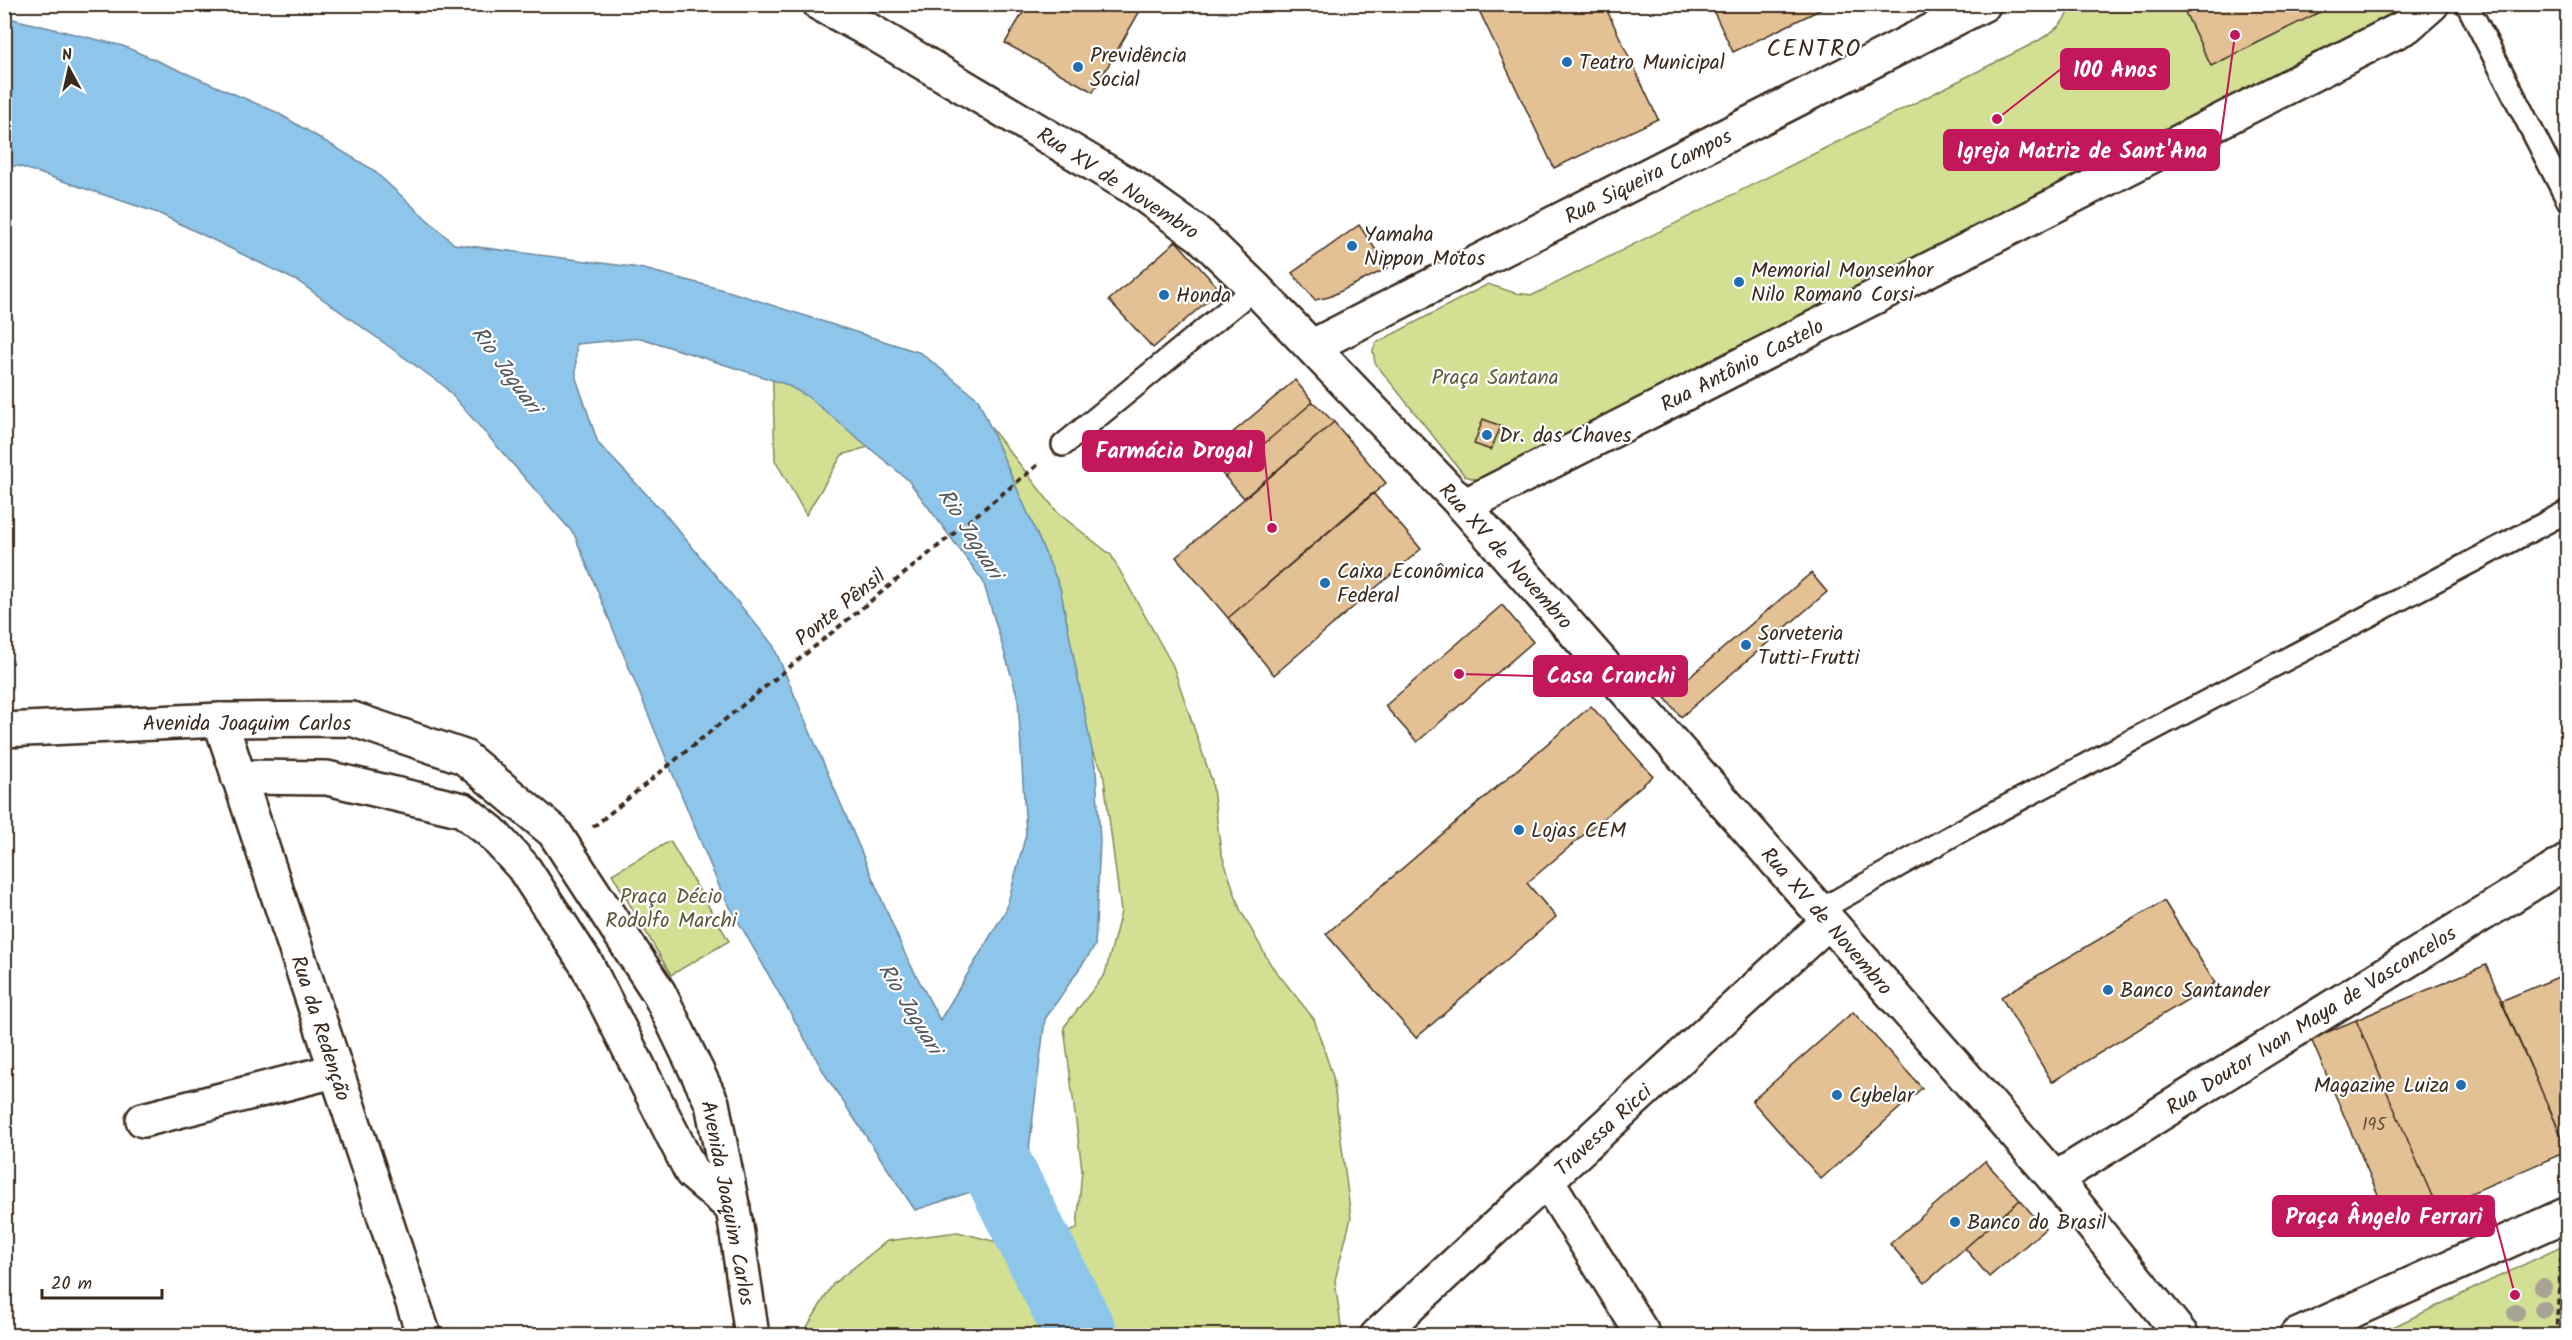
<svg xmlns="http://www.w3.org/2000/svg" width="2572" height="1340" font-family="Kalam,sans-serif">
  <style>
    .green { fill: #d3e094; stroke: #878559; stroke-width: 1.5 }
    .water { fill: #8dc5eb; stroke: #6c8799; stroke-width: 1.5; fill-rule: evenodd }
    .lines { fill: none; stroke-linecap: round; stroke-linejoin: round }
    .river { stroke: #8dc5eb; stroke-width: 72 }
    .building { fill: #e3c195; stroke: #3b2a1e; stroke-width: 1.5 }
    .lane-casing { stroke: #3b2a1e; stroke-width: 26 }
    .street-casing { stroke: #3b2a1e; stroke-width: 38 }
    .secondary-casing { stroke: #3b2a1e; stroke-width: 38 }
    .path { stroke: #3b2a1e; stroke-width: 4; stroke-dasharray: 6 4.5; stroke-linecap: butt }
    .lane { stroke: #fff; stroke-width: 21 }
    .street { stroke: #fff; stroke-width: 33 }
    .secondary { stroke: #fff; stroke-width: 33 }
    .tree { fill: #a8a394 }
    .poi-dot { fill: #1f6fb2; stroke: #fff; stroke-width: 2 }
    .labels { text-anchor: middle; stroke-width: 4.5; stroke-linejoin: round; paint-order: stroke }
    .number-label { font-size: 18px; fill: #65503c }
    .poi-label { font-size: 21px; fill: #3b2a1e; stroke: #fff; text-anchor: start }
    .street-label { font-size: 21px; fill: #3b2a1e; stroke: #fff }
    .park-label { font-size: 21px; fill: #61583c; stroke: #fff }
    .water-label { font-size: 22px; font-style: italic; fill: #54585c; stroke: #fff }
    .quarter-label { font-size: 24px; letter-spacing: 1.5px; fill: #3b2a1e; stroke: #fff }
    .leader { fill: none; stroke: #c2185b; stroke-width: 2 }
    .callout-dot { fill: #c2185b; stroke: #fff; stroke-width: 2 }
    .callout { fill: #c2185b; stroke: #c2185b; stroke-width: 2 }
    .callout-label { font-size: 22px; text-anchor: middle; font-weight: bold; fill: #fff }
  </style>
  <rect width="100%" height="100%" fill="#fff"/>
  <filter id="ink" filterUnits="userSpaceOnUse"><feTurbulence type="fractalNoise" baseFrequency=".0167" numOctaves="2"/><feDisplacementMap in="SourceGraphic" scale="12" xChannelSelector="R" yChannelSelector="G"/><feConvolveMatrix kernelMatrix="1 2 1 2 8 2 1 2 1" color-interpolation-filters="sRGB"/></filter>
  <g filter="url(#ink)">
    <!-- green -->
    <path class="green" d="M2071,5H2406L2390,18L1478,480L1465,476L1375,363L1373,350L1376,343L1488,284L1515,293L1533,295L2036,42C2053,32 2065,24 2071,5Z
      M771,323L973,405L1058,513L1111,555L1173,666L1212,781L1221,852L1240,909L1271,965L1314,1019L1333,1077L1351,1218L1335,1280L1342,1335H802L833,1284L887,1241L958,1232L1020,1248L1077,1229L1082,1169L1064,1027L1105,974L1121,912L1103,771L1072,715L903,436L842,455L806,515L775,460Z
      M670,841L729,941L671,975L612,874Z
      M2563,1246L2568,1254L2567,1335H2376Z"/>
    <!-- water -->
    <path class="water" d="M5,17L123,46L276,112L372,169L454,244L640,268L728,291L921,353L978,399L1060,587L1096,771L1100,841L1095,946L1045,1019L1026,1174L915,1210L826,1076L721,891L574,534L444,386L299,282L158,213L18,166H5ZM641,338L785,384L807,396L908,480L983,581L1018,698L1026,834L1006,910L940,1020L905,954L773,645L665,514L598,443L576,378V344Z"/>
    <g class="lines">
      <!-- river -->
      <path class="river" d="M960,1093L1082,1336"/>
    </g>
    <!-- building -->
    <path class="building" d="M1028,4H1144L1093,92L1005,43Z
      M1476,4H1604L1658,119L1554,168Z
      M1710,4H1832L1733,52Z
      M2181,4H2336L2211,66Z
      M1359,225L1388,268L1329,297L1315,300L1292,273Z
      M1176,241L1220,290L1153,348L1109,300Z
      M1295,380L1313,402L1225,477L1206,455Z
      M1313,402L1334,422L1244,498L1225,477Z
      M1483,419L1501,426L1491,450L1474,444Z
      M1334,422L1386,483L1228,618L1176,557Z
      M1373,493L1421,549L1274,675L1228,618Z
      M1811,573L1827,592L1681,717L1665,698Z
      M1502,605L1533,642L1417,742L1385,706Z
      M1591,706L1653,776L1527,883L1556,917L1416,1038L1326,934Z
      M2164,901L2215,983L2052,1082L2001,997Z
      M2486,965L2568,1151L2437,1208L2356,1020Z
      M2568,973V1150L2501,1001Z
      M1853,1012L1922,1088L1821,1179L1752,1101Z
      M2356,1020L2437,1208L2392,1227L2311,1039Z
      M1985,1161L2020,1200L1925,1283L1890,1244Z
      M2020,1200L2045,1229L1989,1277L1965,1248Z"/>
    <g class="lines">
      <!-- lane casing -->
      <g class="lane-casing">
        <path id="lane" d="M2467,4L2568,201
          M1063,445L1255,288
          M1818,911L1973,824L2568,511"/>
      </g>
      <!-- street casing -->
      <g class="street-casing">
        <path id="street" d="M1464,506L2407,26L2432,4
          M220,720L424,1336
          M238,777L327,778L463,810L491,832L523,867L587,965L692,1173L733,1208
          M143,1120L334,1071
          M2055,1179L2568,861
          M1548,1182L1644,1336
          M1377,1336L1828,922"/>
      </g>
      <!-- secondary casing -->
      <g class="secondary-casing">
        <path id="secondary" d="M820,4L872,32L1134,188L1201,236L1255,288L1464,506L2055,1179L2182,1336
          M1313,346L1984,4
          M4,730L220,720L352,719L464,757L554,832L659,993L712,1103L735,1220L752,1336
          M2296,1336L2568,1214"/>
      </g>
      <!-- path -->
      <path class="path" d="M593,827L1039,464
        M2556,1336L2561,1258"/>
      <!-- lane -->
      <use href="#lane" class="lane"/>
      <!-- street -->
      <use href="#street" class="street"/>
      <!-- secondary -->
      <use href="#secondary" class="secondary"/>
    </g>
    <!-- trees -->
    <g class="tree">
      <circle cx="2543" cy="1287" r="9"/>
      <circle cx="2543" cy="1309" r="9"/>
      <circle cx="2516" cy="1313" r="9"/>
    </g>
  </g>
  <!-- markers -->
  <g class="poi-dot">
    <circle cx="1567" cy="62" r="6"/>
    <circle cx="1078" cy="67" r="6"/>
    <circle cx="1352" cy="246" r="6"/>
    <circle cx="1739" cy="282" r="6"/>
    <circle cx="1164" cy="295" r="6"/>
    <circle cx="1487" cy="435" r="6"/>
    <circle cx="1325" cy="583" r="6"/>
    <circle cx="1746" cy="645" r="6"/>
    <circle cx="1519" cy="830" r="6"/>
    <circle cx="2108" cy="990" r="6"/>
    <circle cx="2461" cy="1085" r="6"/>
    <circle cx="1837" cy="1095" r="6"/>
    <circle cx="1955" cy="1222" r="6"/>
  </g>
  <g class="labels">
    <!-- number labels -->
    <g class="number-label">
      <text x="2374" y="1130">195</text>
    </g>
    <!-- poi labels -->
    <g class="poi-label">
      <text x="1090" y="62">Previdência<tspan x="1090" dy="24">Social</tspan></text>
      <text x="1579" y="69">Teatro Municipal</text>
      <text x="1364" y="241">Yamaha<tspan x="1364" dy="24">Nippon Motos</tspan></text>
      <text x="1751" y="277">Memorial Monsenhor<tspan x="1751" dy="24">Nilo Romano Corsi</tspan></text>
      <text x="1176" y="302">Honda</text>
      <text x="1499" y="442">Dr. das Chaves</text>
      <text x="1337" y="578">Caixa Econômica<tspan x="1337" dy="24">Federal</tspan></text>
      <text x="1758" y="640">Sorveteria<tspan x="1758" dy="24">Tutti-Frutti</tspan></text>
      <text x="1531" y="837">Lojas CEM</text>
      <text x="2120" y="997">Banco Santander</text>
      <text x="2449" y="1092" text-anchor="end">Magazine Luiza</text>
      <text x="1849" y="1102">Cybelar</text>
      <text x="1967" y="1229">Banco do Brasil</text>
    </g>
    <!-- street labels -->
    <g class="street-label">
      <text transform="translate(1648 176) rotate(-27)" y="7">Rua Siqueira Campos</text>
      <text transform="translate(1118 183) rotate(33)" y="7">Rua XV de Novembro</text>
      <text transform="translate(1742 365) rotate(-27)" y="7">Rua Antônio Castelo</text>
      <text transform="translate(1506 556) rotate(48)" y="7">Rua XV de Novembro</text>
      <text transform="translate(840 607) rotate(-39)" y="7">Ponte Pênsil</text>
      <text x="247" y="730">Avenida Joaquim Carlos</text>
      <text transform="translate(1827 921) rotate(49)" y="7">Rua XV de Novembro</text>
      <text transform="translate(2311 1020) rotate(-32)" y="7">Rua Doutor Ivan Maya de Vasconcelos</text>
      <text transform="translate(321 1028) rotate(72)" y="7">Rua da Redenção</text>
      <text transform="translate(1603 1130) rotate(-43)" y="7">Travessa Ricci</text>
      <text transform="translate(728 1203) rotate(79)" y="7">Avenida Joaquim Carlos</text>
    </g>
    <!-- park labels -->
    <g class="park-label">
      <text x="1495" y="384">Praça Santana</text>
      <text x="671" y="903">Praça Décio<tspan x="671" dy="24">Rodolfo Marchi</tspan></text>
    </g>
    <!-- water labels -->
    <g class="water-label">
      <text transform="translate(507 369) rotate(54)" y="8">Rio Jaguari</text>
      <text transform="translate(971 533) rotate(58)" y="8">Rio Jaguari</text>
      <text transform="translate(911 1008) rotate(59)" y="8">Rio Jaguari</text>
    </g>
    <!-- quarter labels -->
    <g class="quarter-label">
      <text x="1814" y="56">CENTRO</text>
    </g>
  </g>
  <!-- callouts -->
  <path class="leader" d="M1997 119L2061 69M2235 35L2219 150M1272 528L1264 451M1459 674L1534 676M2515 1295L2494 1216"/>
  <g class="callout-dot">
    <circle cx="1997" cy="119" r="6"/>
    <circle cx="2235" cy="35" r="6"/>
    <circle cx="1272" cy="528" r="6"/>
    <circle cx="1459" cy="674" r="6"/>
    <circle cx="2515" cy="1295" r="6"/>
  </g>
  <g class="callout">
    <rect x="2061" y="49" width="108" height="40" rx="6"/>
    <rect x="1944" y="130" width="275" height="40" rx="6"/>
    <rect x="1083" y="431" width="181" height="40" rx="6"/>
    <rect x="1534" y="656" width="153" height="40" rx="6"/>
    <rect x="2273" y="1196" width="221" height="40" rx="6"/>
  </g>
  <g class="callout-label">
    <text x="2115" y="77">100 Anos</text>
    <text x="2082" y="158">Igreja Matriz de Sant'Ana</text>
    <text x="1174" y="458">Farmácia Drogal</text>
    <text x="1611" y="683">Casa Cranchi</text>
    <text x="2384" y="1224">Praça Ângelo Ferrari</text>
  </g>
  <!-- margin -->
  <rect width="2572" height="1340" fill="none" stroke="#fff" stroke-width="24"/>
  <rect x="12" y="12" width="2548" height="1316" fill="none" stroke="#3b2a1e" stroke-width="2" filter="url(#ink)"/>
  <!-- north arrow -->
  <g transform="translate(69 69) rotate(352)" stroke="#ffffff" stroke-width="4.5" paint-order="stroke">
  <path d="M0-4.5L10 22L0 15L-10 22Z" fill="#3b2a1e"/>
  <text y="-9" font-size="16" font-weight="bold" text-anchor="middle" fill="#3b2a1e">N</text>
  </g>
  <!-- scale -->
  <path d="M42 1289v9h120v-9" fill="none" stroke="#3b2a1e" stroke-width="3"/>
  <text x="51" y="1289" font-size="18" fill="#3b2a1e" stroke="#ffffff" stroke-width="4.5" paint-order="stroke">20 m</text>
</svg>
